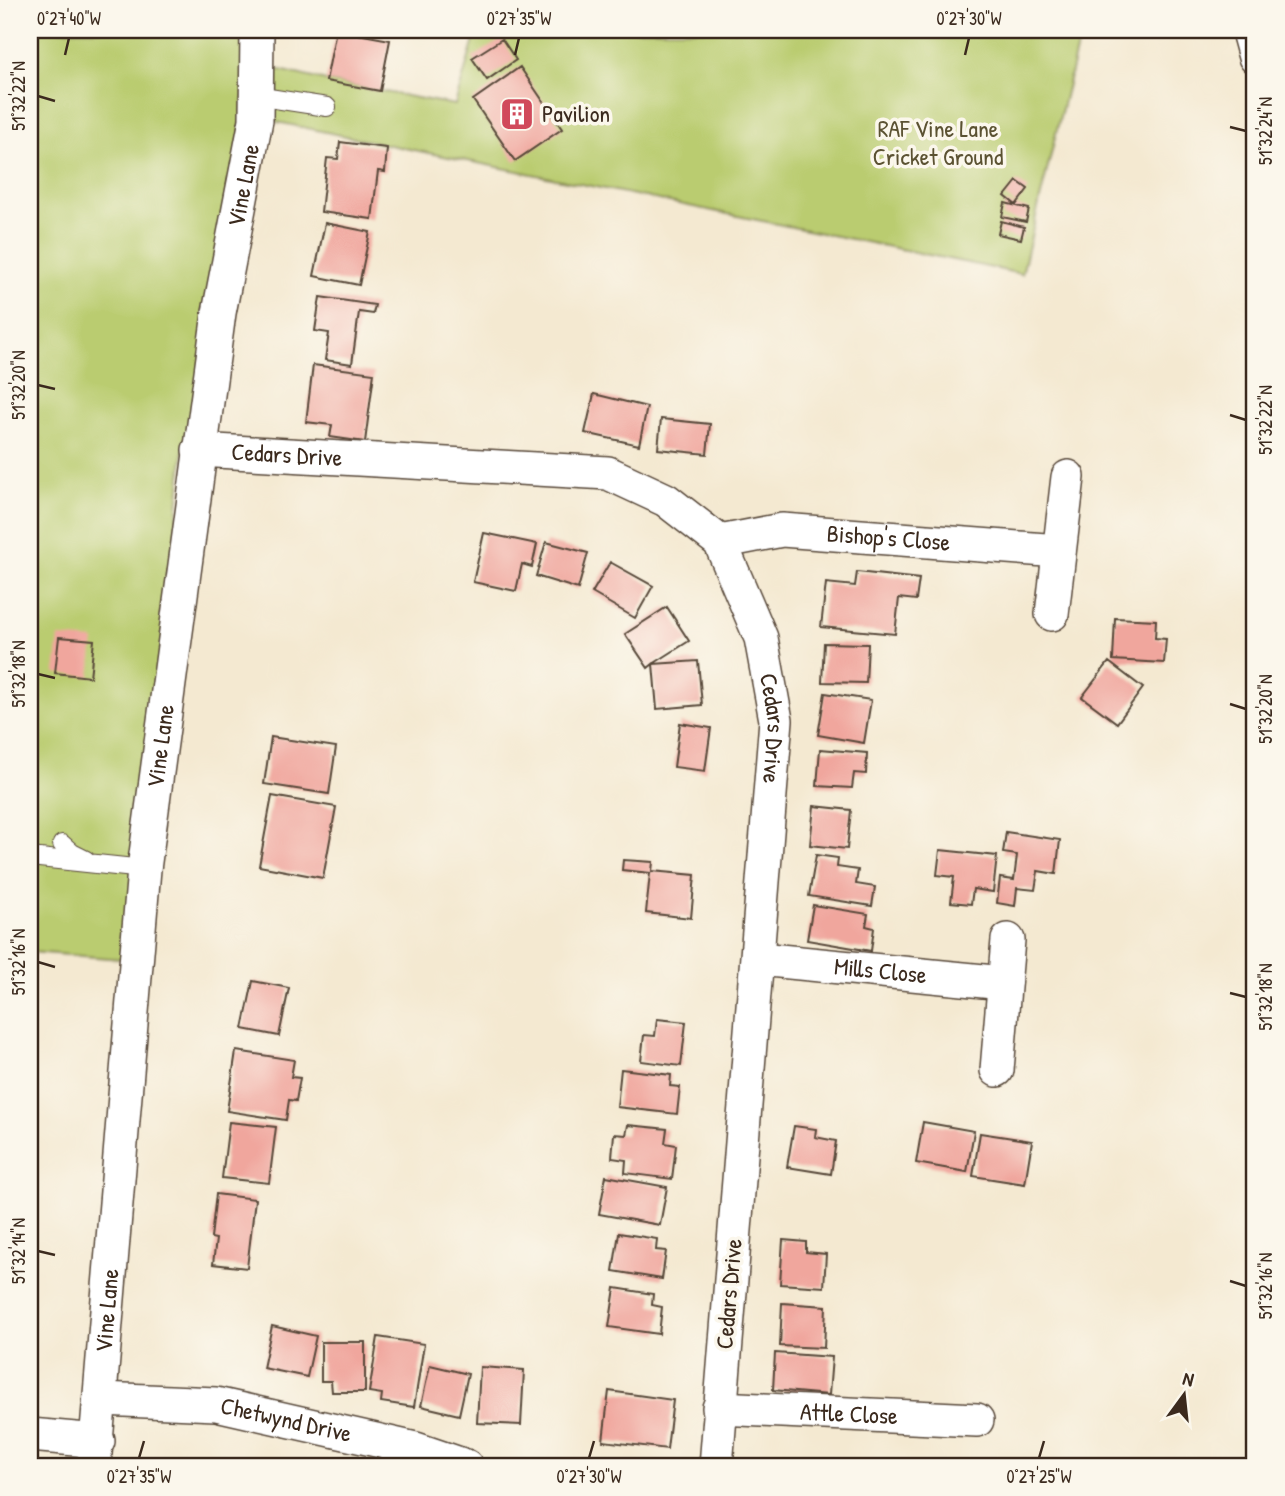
<svg xmlns="http://www.w3.org/2000/svg" width="1285" height="1496" font-family="'Patrick Hand',sans-serif">
  <style>
    .green { fill: #bacc6f; stroke: #7a7b46; stroke-width: 2 }
    .building { fill: #f0a69d }
    .lines { fill: none; stroke-linecap: round; stroke-linejoin: round }
    .service-casing { stroke: #574739; stroke-width: 20 }
    .minor-casing { stroke: #574739; stroke-width: 36 }
    .service { stroke: #fff; stroke-width: 18 }
    .minor { stroke: #fff; stroke-width: 33 }
    .ticks { fill: none; stroke: #3b2a1e; stroke-width: 2.5 }
    .labels { text-anchor: middle; stroke-width: 7; stroke-linejoin: round; paint-order: stroke }
    .poi-label { font-size: 24px; fill: #3b2a1e; stroke: #fbf7ec; text-anchor: start }
    .park-label { font-size: 24px; fill: #5b5232; stroke: #fbf7ec }
    .street-label { font-size: 24px; fill: #3b2a1e; stroke: #fbf7ec }
    .neatline { fill: none; stroke: #3b2a1e; stroke-width: 2.5 }
    .ticks-label { font-size: 18px; text-anchor: middle; fill: #3b2a1e }
  </style>
  <rect width="100%" height="100%" fill="#fbf7ec"/>
  <filter id="ink" filterUnits="userSpaceOnUse"><feTurbulence type="fractalNoise" baseFrequency=".0143" numOctaves="2"/><feDisplacementMap in="SourceGraphic" scale="14" xChannelSelector="R" yChannelSelector="G"/><feConvolveMatrix kernelMatrix="1 2 1 2 8 2 1 2 1" color-interpolation-filters="sRGB"/></filter>
  <filter id="wash" filterUnits="userSpaceOnUse"><feTurbulence type="fractalNoise" baseFrequency=".00686" numOctaves="4" result="noise"/><feDisplacementMap in="SourceGraphic" scale="28" xChannelSelector="R" yChannelSelector="G"/><feGaussianBlur stdDeviation="1.57" result="paint"/><feColorMatrix in="noise" values="0 0 0 0 0 0 0 0 0 0 0 0 0 0 0 0 0 1.4 0 .05"/><feComposite in="paint" operator="in"/></filter>
  <g filter="url(#wash)">
    <rect width="100%" height="100%" fill="#f4e9d1"/>
    <!-- green -->
    <path class="green" d="M30,30H250L232,222L184,446L135,960L30,952Z
      M477,30H1081L1022,274L267,120L276,69L326,81L455,105Z"/>
    <g id="blocks">
      <!-- building -->
      <path class="building" d="M336,30L390,40L380,91L326,81Z
        M502,39L516,60L487,80L472,58Z
        M520,67L562,129L515,161L473,100Z
        M340,142L387,148L385,172L378,171L372,219L321,212L327,158L338,159Z
        M1017,181L1028,189L1016,205L1005,196Z
        M1005,203L1029,209L1026,222L1002,217Z
        M1001,221L1024,227L1021,239L998,234Z
        M325,223L370,232L359,285L314,276Z
        M320,297L375,305L373,314L359,312L352,364L325,360L329,333L315,331Z
        M313,365L374,373L365,442L330,437L332,425L306,422Z
        M594,394L647,407L639,445L585,433Z
        M661,419L710,424L707,454L658,449Z
        M484,533L537,544L532,567L522,564L516,591L473,582Z
        M546,542L588,553L578,589L536,576Z
        M610,562L653,586L635,618L592,593Z
        M857,572L919,579L916,600L899,598L895,634L821,627L826,583L855,586Z
        M667,607L689,641L653,664L698,661L702,705L657,709L653,664L648,668L625,634Z
        M1115,618L1156,620L1155,638L1166,639L1164,663L1113,660Z
        M59,637L94,640L90,677L55,673Z
        M824,643L868,644L866,683L822,682Z
        M1109,662L1143,688L1117,723L1082,697Z
        M825,693L871,700L864,743L818,735Z
        M680,723L711,728L705,771L674,767Z
        M271,737L336,747L329,794L264,784Z
        M820,749L867,753L866,774L854,773L852,788L817,786Z
        M272,796L336,807L323,878L259,866Z
        M814,806L851,810L847,849L810,845Z
        M1006,832L1060,840L1056,874L1038,871L1035,890L1017,888L1015,906L997,903L1000,878L1014,880L1017,855L1003,853Z
        M940,850L997,856L993,892L973,889L971,904L951,902L954,877L937,875Z
        M816,855L838,858L837,867L858,870L856,884L875,887L872,906L809,896Z
        M623,860L653,862L652,871L695,875L691,918L646,913L650,873L622,870Z
        M813,905L868,914L866,926L874,928L871,951L807,940Z
        M253,981L289,988L279,1036L243,1029Z
        M657,1019L686,1022L681,1066L641,1061L644,1035L655,1036Z
        M236,1051L294,1060L291,1077L300,1078L296,1101L289,1100L286,1120L227,1111Z
        M621,1069L671,1075L670,1086L680,1087L677,1114L617,1107Z
        M229,1122L276,1127L269,1183L222,1178Z
        M923,1122L974,1131L967,1172L916,1163Z
        M628,1125L667,1129L665,1143L676,1145L672,1179L625,1173L626,1160L612,1158L614,1134L626,1135Z
        M794,1126L816,1129L815,1137L836,1141L831,1174L787,1167Z
        M980,1133L1032,1141L1025,1184L973,1176Z
        M606,1176L667,1187L660,1225L599,1214Z
        M216,1194L255,1199L247,1268L213,1264L216,1239L211,1238Z
        M619,1233L657,1239L656,1250L666,1251L662,1279L613,1271Z
        M783,1240L806,1242V1252L826,1254L824,1287L780,1284Z
        M615,1288L653,1294L652,1305L662,1307L659,1334L609,1327Z
        M782,1303L826,1306L824,1348L780,1346Z
        M272,1326L316,1336L307,1377L263,1368Z
        M378,1337L424,1344L414,1407L381,1402L382,1394L369,1392Z
        M321,1342H365V1392H332L331,1381H321Z
        M775,1353L832,1357L829,1395L773,1390Z
        M430,1365L468,1374L459,1415L421,1406Z
        M480,1367L524,1370L521,1425L477,1423Z
        M609,1391L673,1400L667,1449L603,1441Z"/>
    </g>
  </g>
  <g filter="url(#ink)">
    <use href="#blocks" fill-opacity="0" stroke="#574739" stroke-width="2"/>
    <g class="lines">
      <!-- service casing -->
      <g class="service-casing">
        <path id="service" d="M256,96L327,107
          M62,844L72,853L86,860
          M30,857L144,869"/>
      </g>
      <!-- minor casing -->
      <g class="minor-casing">
        <g id="minor">
          <path d="M1250,30L1249,35L1255,57"/>
          <path id="s1" d="M199,450L608,473L666,500L720,542L761,638L776,720L716,1466"/>
          <path id="s2" d="M720,542L782,530L1059,551"/>
          <path d="M1052,614L1068,477"/>
          <path id="s3" d="M759,959L1004,983"/>
          <path d="M997,1070L1008,940"/>
          <path id="s4" d="M101,1399L216,1404L416,1449L466,1466"/>
          <path id="s5" d="M719,1408L977,1420"/>
          <path d="M30,1435L98,1441"/>
          <path id="s6" d="M94,1466L144,869L219,313L256,120L257,30"/>
        </g>
      </g>
      <!-- service -->
      <use href="#service" class="service"/>
      <!-- minor -->
      <use href="#minor" class="minor"/>
    </g>
  </g>
  <!-- ticks -->
  <path class="ticks" d="M65,55L69,38M515,55L519,38M965,55L969,38M38,96L55,101M1230,127L1246,131M38,385L55,389M1230,415L1246,420M38,674L55,678M1230,704L1246,709M38,962L55,967M1230,993L1246,997M38,1251L55,1255M1230,1281L1246,1286M139,1458L144,1441M589,1458L594,1441M1039,1458L1044,1441"/>
  <!-- icons -->
  <defs>
    <g id="building-square" transform="scale(1.75)"><rect x="-9" y="-9" width="18" height="18" rx="4" fill="#d1495b" stroke="#fbf7ec"/><path d="M-4-6H4V6H1V3H-1V6H-4ZM-2.5-4.3h1.7v1.8h-1.7ZM.8-4.3h1.7v1.8H.8ZM-2.5-1h1.7V.8h-1.7ZM.8-1h1.7V.8H.8Z" fill="#fff"/></g>
  </defs>
  <g fill-rule="evenodd">
    <use href="#building-square" x="517" y="114"/>
  </g>
  <g class="labels">
    <!-- poi labels -->
    <g class="poi-label">
      <text x="542" y="122">Pavilion</text>
    </g>
    <!-- park labels -->
    <g class="park-label">
      <text x="938" y="137">RAF Vine Lane<tspan x="938" dy="28">Cricket Ground</tspan></text>
    </g>
    <!-- street labels -->
    <g class="street-label">
      <text dy="8" stroke="none"><textPath href="#s6" startOffset="1290">Vine Lane</textPath></text>
      <text dy="8" stroke="none"><textPath href="#s1" startOffset="88">Cedars Drive</textPath></text>
      <text dy="8" stroke="none"><textPath href="#s2" startOffset="170">Bishop's Close</textPath></text>
      <text dy="8" stroke="none"><textPath href="#s1" startOffset="738">Cedars Drive</textPath></text>
      <text dy="8" stroke="none"><textPath href="#s6" startOffset="723">Vine Lane</textPath></text>
      <text dy="8" stroke="none"><textPath href="#s3" startOffset="122">Mills Close</textPath></text>
      <text transform="translate(729 1294) rotate(-85)" y="8">Cedars Drive</text>
      <text dy="8" stroke="none"><textPath href="#s6" startOffset="156">Vine Lane</textPath></text>
      <text dy="8" stroke="none"><textPath href="#s5" startOffset="130">Attle Close</textPath></text>
      <text dy="8" stroke="none"><textPath href="#s4" startOffset="187">Chetwynd Drive</textPath></text>
    </g>
  </g>
  <!-- margin -->
  <rect width="1285" height="1496" fill="none" stroke="#fbf7ec" stroke-width="77"/>
  <!-- north arrow -->
  <g transform="translate(1184 1395) rotate(15)" stroke="#fbf7ec" stroke-width="5" paint-order="stroke">
  <path d="M0-5L12 26L0 18L-12 26Z" fill="#3b2a1e"/>
  <text y="-10" font-size="19" font-weight="bold" text-anchor="middle" fill="#3b2a1e">N</text>
  </g>
  <rect x="38" y="38" width="1208" height="1420" class="neatline"/>
  <g class="ticks-label">
    <text x="69" y="25">0°27'40"W</text>
    <text x="519" y="25">0°27'35"W</text>
    <text x="969" y="25">0°27'30"W</text>
    <text transform="translate(19 96) rotate(-90)" y="6">51°32'22"N</text>
    <text transform="translate(1266 131) rotate(-90)" y="6">51°32'24"N</text>
    <text transform="translate(19 385) rotate(-90)" y="6">51°32'20"N</text>
    <text transform="translate(1266 420) rotate(-90)" y="6">51°32'22"N</text>
    <text transform="translate(19 674) rotate(-90)" y="6">51°32'18"N</text>
    <text transform="translate(1266 709) rotate(-90)" y="6">51°32'20"N</text>
    <text transform="translate(19 962) rotate(-90)" y="6">51°32'16"N</text>
    <text transform="translate(1266 997) rotate(-90)" y="6">51°32'18"N</text>
    <text transform="translate(19 1251) rotate(-90)" y="6">51°32'14"N</text>
    <text transform="translate(1266 1286) rotate(-90)" y="6">51°32'16"N</text>
    <text x="139" y="1483">0°27'35"W</text>
    <text x="589" y="1483">0°27'30"W</text>
    <text x="1039" y="1483">0°27'25"W</text>
  </g>
</svg>
